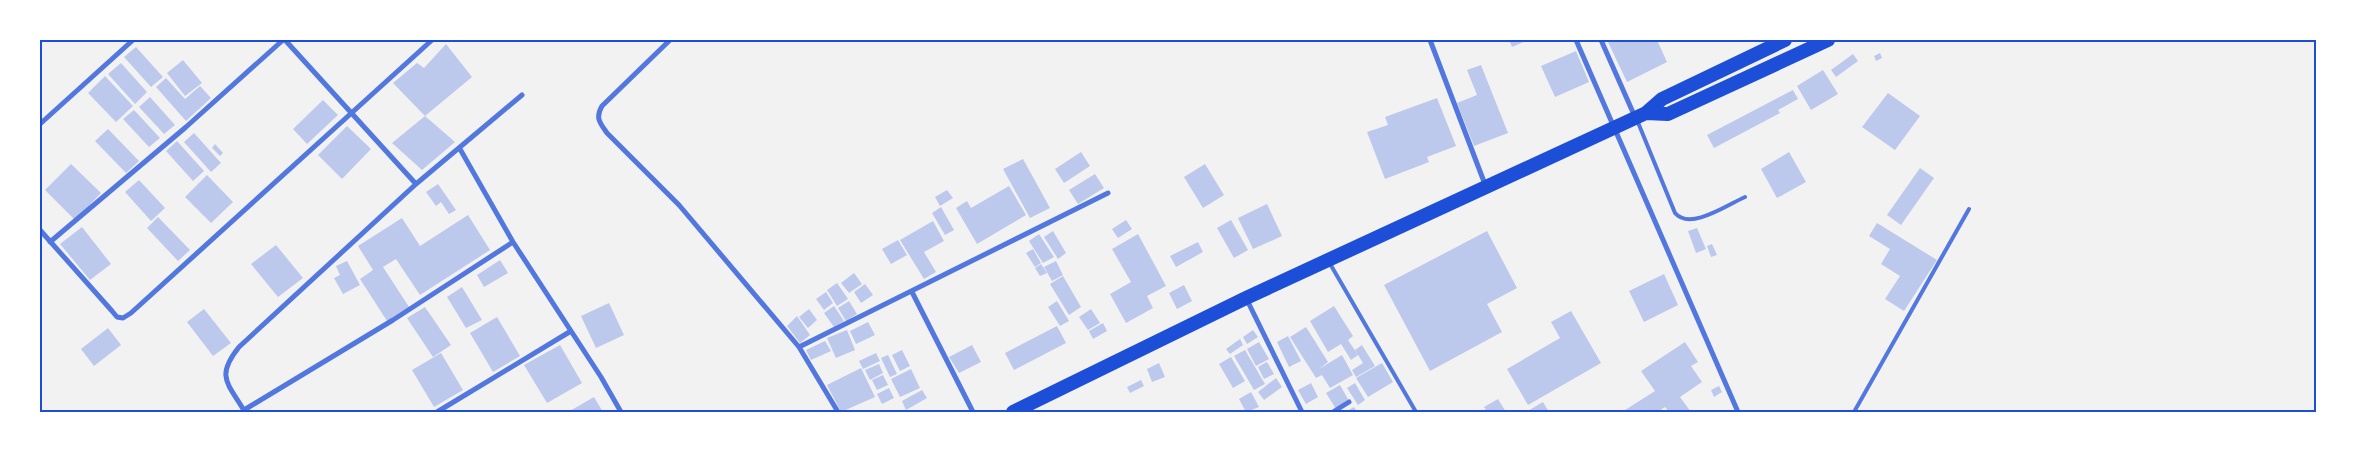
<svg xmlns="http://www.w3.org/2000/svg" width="2356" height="452" font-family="'Source Serif 4',serif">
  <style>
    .building { fill: #bdc9ec }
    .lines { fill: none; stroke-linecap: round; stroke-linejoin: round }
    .service { stroke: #5277de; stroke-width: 4 }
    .minor { stroke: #5277de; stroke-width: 5 }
    .trunk { stroke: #1d4ed8; stroke-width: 14 }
    .neatline { fill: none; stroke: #1d4ed8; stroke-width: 2 }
  </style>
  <rect width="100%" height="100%" fill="#f2f2f2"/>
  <!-- building -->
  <path class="building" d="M1509,40H1528L1512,47Z
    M1607,40H1657L1667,62L1627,82Z
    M446,44L472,77L425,116L393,83L417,63L424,68Z
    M136,47L163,77L151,87L124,57Z
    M1576,51L1589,82L1555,97L1541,66Z
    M1880,53L1882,58L1876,61L1874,56Z
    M1853,54L1858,61L1836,77L1831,70Z
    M183,60L202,83L185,96L167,73Z
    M121,63L147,92L135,104L108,74Z
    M1481,65L1508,133L1474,146L1457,103L1477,95L1467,70Z
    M1823,70L1838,94L1811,110L1797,86Z
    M105,76L133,106L116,122L88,93Z
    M166,78L185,99L200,86L211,98L186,121L156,87Z
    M1793,90L1798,99L1778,110L1780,113L1714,148L1707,135Z
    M1888,93L1920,116L1895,150L1862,127Z
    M150,97L175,125L164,134L139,107Z
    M1437,98L1456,146L1427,157L1429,162L1385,179L1367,132L1388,125L1385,117Z
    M323,100L338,115L307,144L293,129Z
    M134,110L160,138L149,147L123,119Z
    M425,116L455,142L422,170L392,143Z
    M347,126L371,149L342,179L318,155Z
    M108,129L139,161L126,173L95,141Z
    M194,133L221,163L211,172L184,142Z
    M177,141L204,171L193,181L166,151Z
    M215,144L223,153L220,156L212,148Z
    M1081,152L1090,166L1064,183L1055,169Z
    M1789,152L1806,182L1777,198L1761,169Z
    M1023,159L1050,208L1030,218L1003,169Z
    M71,164L101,193L75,220L45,190Z
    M1205,164L1224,195L1203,208L1184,177Z
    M1920,168L1934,178L1901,225L1887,215Z
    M1095,174L1104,188L1078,204L1069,190Z
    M207,175L233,202L211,223L185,197Z
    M139,180L165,208L151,221L125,192Z
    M438,184L456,210L449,214L441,202L436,206L426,192Z
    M1009,186L1026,215L977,244L956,208L967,201L971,208Z
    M947,190L953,198L940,206L935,197Z
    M1267,204L1282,236L1253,249L1238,218Z
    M941,207L954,230L945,235L932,213Z
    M468,215L490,250L420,295L396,259L383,267L409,307L387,321L360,279L373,270L358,246L402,218L420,246Z
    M158,217L190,250L178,261L147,228Z
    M1126,220L1132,229L1118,238L1112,229Z
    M1231,220L1248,250L1234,258L1217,228Z
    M933,221L944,241L924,252L936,272L924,279L900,240Z
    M1877,223L1937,260L1904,311L1885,299L1900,276L1881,264L1890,249L1869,236Z
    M82,227L111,264L90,280L60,244Z
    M1697,228L1706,249L1696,253L1688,231Z
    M1053,231L1066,253L1058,259L1044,237Z
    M1487,231L1517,288L1487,304L1502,332L1430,371L1384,285Z
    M1039,234L1054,257L1043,263L1029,241Z
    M1138,234L1166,286L1147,296L1153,308L1126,323L1110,294L1131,282L1112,249Z
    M898,240L907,255L891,264L882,249Z
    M1198,242L1203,252L1176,267L1170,256Z
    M1712,244L1717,255L1711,257L1707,246Z
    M276,245L303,278L278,297L251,264Z
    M1033,249L1041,263L1035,267L1026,253Z
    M500,260L508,273L484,287L477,275Z
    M347,261L360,285L343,294L334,278L340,275L336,266Z
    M1056,261L1063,275L1052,281L1044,267Z
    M1041,264L1047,273L1040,276L1035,268Z
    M854,273L862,284L849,293L841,283Z
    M1664,274L1678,305L1644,322L1629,291Z
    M1063,276L1081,307L1069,315L1050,284Z
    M837,283L848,299L837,306L827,290Z
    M865,284L873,295L861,303L854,292Z
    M1184,285L1192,301L1177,309L1169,293Z
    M462,287L482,320L466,328L447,297Z
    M826,292L833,303L824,310L816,299Z
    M849,301L857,314L846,321L838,308Z
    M1057,301L1069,321L1060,326L1048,307Z
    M609,303L624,335L596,348L581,316Z
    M834,306L844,321L834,327L824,313Z
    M1334,306L1353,336L1348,340L1358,355L1351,360L1341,344L1328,352L1310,321Z
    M425,307L451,345L433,357L407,318Z
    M204,309L231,343L213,356L187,322Z
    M809,309L817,320L808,328L799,317Z
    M1091,309L1100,323L1088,330L1079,317Z
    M1571,311L1601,363L1528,405L1507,369L1560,338L1551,322Z
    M797,316L810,335L800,343L787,326Z
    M497,317L520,356L493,372L470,333Z
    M868,322L875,335L856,344L850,331Z
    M1103,323L1107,331L1093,339L1089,331Z
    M1057,326L1066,343L1014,370L1005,353Z
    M1306,327L1328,362L1319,369L1342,355L1353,375L1330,388L1322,375L1316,378L1290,337Z
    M108,328L121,345L94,366L81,349Z
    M847,330L855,350L836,358L827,338Z
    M1253,330L1258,337L1247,344L1243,337Z
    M1288,336L1301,361L1289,367L1277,342Z
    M1240,339L1243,345L1230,354L1226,349Z
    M825,341L831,351L811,360L806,350Z
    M1259,342L1269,359L1256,366L1247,349Z
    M1685,342L1698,362L1691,366L1702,382L1680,397L1691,412H1669L1665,407L1657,412H1622L1655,391L1641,371Z
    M560,345L582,383L547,403L524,365Z
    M972,345L981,362L959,373L949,357Z
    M1362,345L1375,366L1356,377L1352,370L1363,363L1355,350Z
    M902,350L910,366L900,371L892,355Z
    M1245,350L1265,384L1254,390L1234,356Z
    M441,353L463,390L434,407L412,370Z
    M876,353L880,361L863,369L859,361Z
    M888,355L897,374L890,377L881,358Z
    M1231,357L1245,381L1233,388L1219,364Z
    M1267,362L1274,374L1264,379L1258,367Z
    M1159,363L1165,377L1152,382L1147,369Z
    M1382,363L1393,382L1368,397L1356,378Z
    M879,364L883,373L870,380L865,370Z
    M861,368L875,397L841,412L827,385Z
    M911,369L920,388L900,397L891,379Z
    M883,375L888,385L877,390L872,380Z
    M1276,378L1282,387L1264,400L1258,392Z
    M1141,380L1144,386L1130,393L1127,387Z
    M1311,383L1318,397L1306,404L1298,390Z
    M1355,383L1365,400L1358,405L1347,388Z
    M1340,385L1349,401L1336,409L1326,393Z
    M1719,386L1722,392L1714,397L1711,390Z
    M889,388L894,398L882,404L877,394Z
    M922,390L927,398L906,410L902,401Z
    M1251,392L1259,407L1246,412L1239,399Z
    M594,397L603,412H568Z
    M1498,399L1506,412H1487L1484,407Z
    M1543,402L1549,412H1526Z
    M1354,407L1357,412H1345Z"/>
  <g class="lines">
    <!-- service -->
    <path class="service" d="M1637,120L1675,213C1690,231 1727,205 1745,197
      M1329,262L1416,412
      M1854,412L1969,209"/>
    <!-- minor -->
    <path class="minor" d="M285,40L416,184
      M670,40L602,106C595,118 600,123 607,133L679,205L799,347L838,412
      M1430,40L1486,187
      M1576,40L1738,412
      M1601,40L1635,117
      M40,124L133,40
      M460,149L513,242L601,377L621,412
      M40,230L112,311L117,317L123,318L131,313L432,40
      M50,242L186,127L283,40
      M912,292L973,412
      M1246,298L1302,412
      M799,347L1108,193
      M244,410L393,320L513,242
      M245,412C228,383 215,377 239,347L416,184L522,95
      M437,412L571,331
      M1333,412L1349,402"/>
    <!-- trunk -->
    <path class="trunk" d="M1646,113L1668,114L1828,40
      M1013,412L1246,298L1646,113L1662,99L1785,40"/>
  </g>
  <!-- border -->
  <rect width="2356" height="452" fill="none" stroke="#ffffff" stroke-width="82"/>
  <rect x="41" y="41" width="2274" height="370" class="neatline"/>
</svg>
